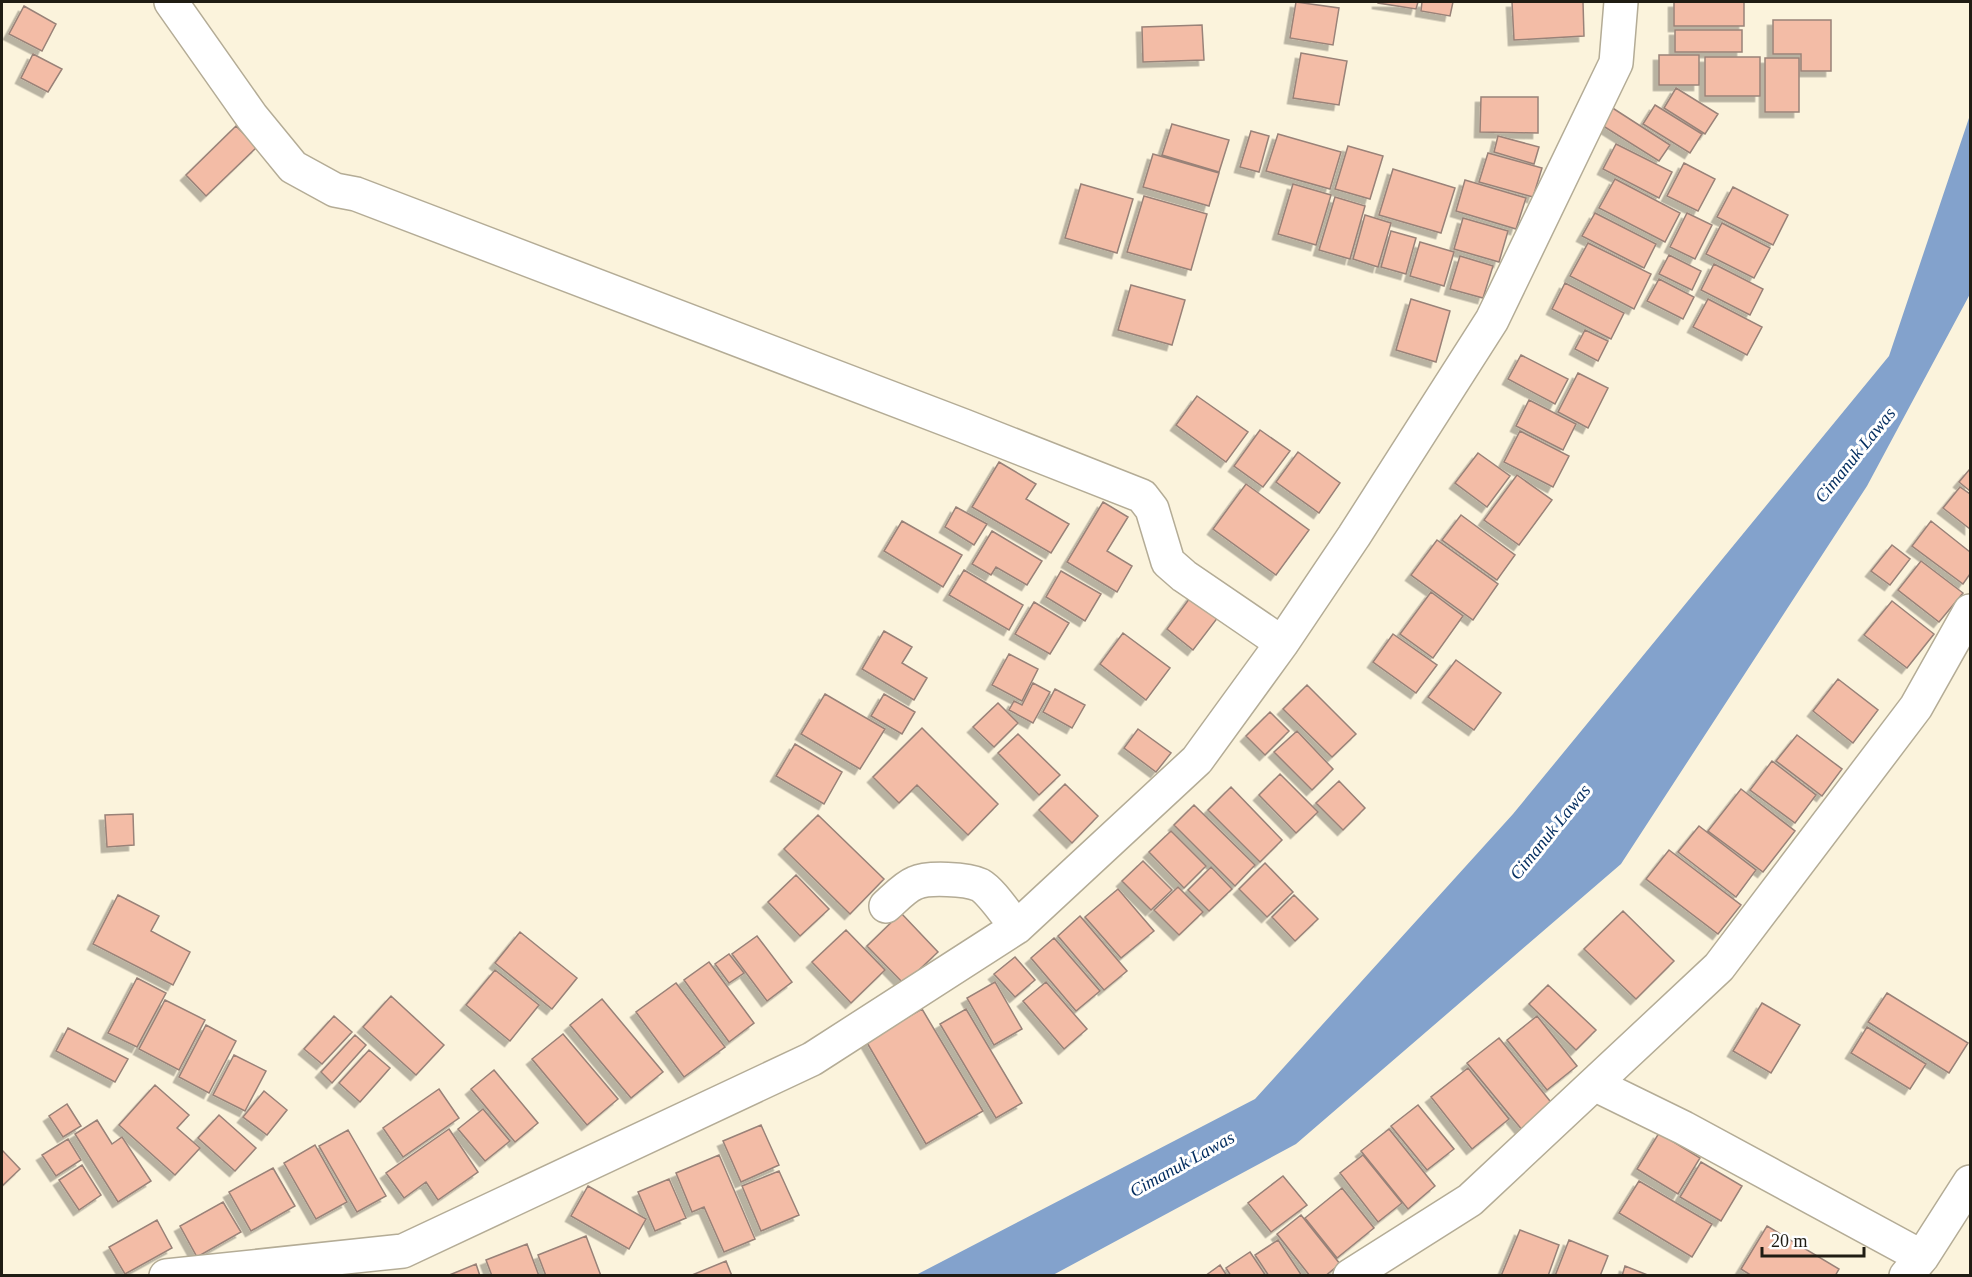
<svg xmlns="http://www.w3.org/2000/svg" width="1972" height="1277" font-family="Georgia,serif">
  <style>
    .water { fill: #83a2cc }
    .building { fill: #f3bca6; stroke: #998278; stroke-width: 1.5; filter: url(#shadow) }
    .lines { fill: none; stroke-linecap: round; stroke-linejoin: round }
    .street-casing { stroke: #b4ac96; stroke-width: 36 }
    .street { stroke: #fff; stroke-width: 33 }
    .labels { text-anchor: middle; stroke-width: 6; stroke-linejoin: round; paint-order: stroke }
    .water-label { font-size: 18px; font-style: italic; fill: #022c5f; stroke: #fff }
  </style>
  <defs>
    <filter id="shadow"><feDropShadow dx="-5.5" dy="5.5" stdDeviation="0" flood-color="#0004"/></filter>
  </defs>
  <rect width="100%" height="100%" fill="#fbf3dc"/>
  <!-- water -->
  <path class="water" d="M1970,115V294L1867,486L1621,864L1296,1144L1053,1275H916L1255,1099L1513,814L1889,356Z"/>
  <!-- building -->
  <path class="building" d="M1296,2L1339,8L1333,45L1290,38Z
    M1378,2H1418L1416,9L1378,3Z
    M1422,2H1453L1450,16L1421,11Z
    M1512,2H1583L1584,36L1514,40Z
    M1674,2H1744V26H1674Z
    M24,6L56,24L42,51L9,34Z
    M1773,20H1831V71H1801V54H1773Z
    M1202,25L1204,60L1143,62L1142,27Z
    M1675,30H1742V52H1675Z
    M1301,53L1347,61L1339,105L1293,98Z
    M33,54L62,69L48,92L21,78Z
    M1659,55H1699V85H1659Z
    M1705,57H1760V96H1705Z
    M1765,58H1799V112H1765Z
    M1676,88L1718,114L1705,134L1664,108Z
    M1481,97H1538V133L1480,132Z
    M1655,105L1702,134L1690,153L1643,124Z
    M1611,107L1670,145L1659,161L1600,124Z
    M1172,124L1229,140L1219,172L1162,155Z
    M236,126L257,147L206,196L186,175Z
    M1251,131L1269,136L1259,172L1240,167Z
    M1278,134L1341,152L1330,189L1266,171Z
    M1498,136L1539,147L1534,164L1494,152Z
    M1616,144L1672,172L1659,198L1603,169Z
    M1348,146L1383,156L1370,199L1335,189Z
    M1488,153L1542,168L1533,197L1479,182Z
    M1153,154L1219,173L1209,206L1143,187Z
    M1684,163L1715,179L1698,211L1667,196Z
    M1393,169L1455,188L1441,233L1379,215Z
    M1615,179L1680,213L1665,242L1599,208Z
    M1465,180L1526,198L1516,229L1456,211Z
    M1081,184L1133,199L1117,253L1065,238Z
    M1293,184L1331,195L1316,245L1278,234Z
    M1733,187L1788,215L1773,245L1717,217Z
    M1144,196L1207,214L1191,270L1127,252Z
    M1335,197L1365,206L1350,259L1319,250Z
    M1595,213L1656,244L1644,268L1582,236Z
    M1687,213L1712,225L1695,259L1670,247Z
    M1365,215L1391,223L1378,267L1353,259Z
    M1463,218L1508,231L1499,262L1454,249Z
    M1722,223L1770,248L1754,278L1706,254Z
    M1391,231L1416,238L1406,274L1381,267Z
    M1420,242L1454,252L1444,286L1410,276Z
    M1588,243L1651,274L1634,309L1570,276Z
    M1669,255L1701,271L1692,290L1659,274Z
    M1460,256L1493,266L1483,298L1450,289Z
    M1714,264L1763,289L1750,315L1701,290Z
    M1659,279L1694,297L1683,319L1647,301Z
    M1565,283L1624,313L1611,339L1552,309Z
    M1131,285L1185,300L1172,345L1118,330Z
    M1411,299L1450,311L1436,362L1396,350Z
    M1708,299L1762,327L1747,355L1693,327Z
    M1585,330L1608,341L1598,361L1575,349Z
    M1521,355L1568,379L1555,404L1508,379Z
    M1578,373L1608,388L1588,428L1558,412Z
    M1197,396L1248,432L1226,462L1176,425Z
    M1529,400L1576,424L1563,450L1516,426Z
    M1260,430L1290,451L1263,487L1234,466Z
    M1520,431L1569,456L1553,487L1504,462Z
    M1298,452L1340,483L1319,513L1276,482Z
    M1478,453L1510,476L1487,507L1455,483Z
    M999,462L1036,484L1026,499L1069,524L1051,553L972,507Z
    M1969,470L1970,471V491L1959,482Z
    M1517,475L1552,500L1519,545L1484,520Z
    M1246,484L1309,530L1276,575L1213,529Z
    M1960,487L1970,494V529L1943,508Z
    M1103,502L1128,517L1107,551L1132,566L1117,592L1067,562Z
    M956,507L987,524L974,545L945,527Z
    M1461,515L1515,555L1497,580L1442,540Z
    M902,521L962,555L943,587L884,551Z
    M1931,521L1970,552V574L1963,584L1912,546Z
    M992,531L1042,561L1027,585L996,567L991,575L972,564Z
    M1437,540L1498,584L1473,620L1411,575Z
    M1892,545L1910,559L1890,585L1871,571Z
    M1921,561L1963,593L1939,622L1898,590Z
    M964,570L1023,605L1009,630L949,595Z
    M1061,571L1101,594L1085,621L1046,597Z
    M1195,591L1222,612L1193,650L1167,629Z
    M1431,592L1463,616L1433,658L1400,634Z
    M1892,601L1934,634L1907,668L1864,635Z
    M1034,602L1069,623L1050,654L1015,634Z
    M884,631L912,647L902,663L927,678L914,700L862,669Z
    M1123,633L1170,668L1146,700L1100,664Z
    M1393,634L1437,665L1416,693L1373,662Z
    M1009,654L1038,669L1022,701L992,685Z
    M1456,660L1501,693L1474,730L1428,697Z
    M1838,679L1878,710L1853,743L1813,711Z
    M1033,683L1050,692L1033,723L1009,710L1014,701L1022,705Z
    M1307,685L1356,734L1332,757L1283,709Z
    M1055,689L1085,705L1072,728L1043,712Z
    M825,694L885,729L860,769L801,734Z
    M884,694L915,712L902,734L871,716Z
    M998,703L1018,723L994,747L973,727Z
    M1270,712L1289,731L1265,755L1246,736Z
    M922,728L998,804L968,835L917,785L899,803L873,777Z
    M1138,729L1171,753L1156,772L1124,748Z
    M1297,731L1333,769L1312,790L1274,752Z
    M1018,734L1060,775L1039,795L998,753Z
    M1797,735L1842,769L1822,796L1776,761Z
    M795,744L842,772L824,804L776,776Z
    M1772,761L1816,795L1795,823L1750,790Z
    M1280,774L1318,812L1296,833L1259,795Z
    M1339,781L1365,808L1343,830L1316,803Z
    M1065,784L1098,816L1072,843L1039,810Z
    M1231,787L1282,840L1260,862L1208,810Z
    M1741,789L1795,831L1763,872L1708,831Z
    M1194,805L1255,865L1235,886L1174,825Z
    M133,814L134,845L107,847L105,815Z
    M818,815L884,879L850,914L784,849Z
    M1699,826L1756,870L1736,897L1678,852Z
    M1171,831L1206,866L1184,888L1149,852Z
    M1669,850L1741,905L1718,934L1646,879Z
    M1143,861L1172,890L1151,910L1122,881Z
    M1265,863L1293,892L1267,917L1239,889Z
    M1211,867L1232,889L1209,911L1188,890Z
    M796,875L829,909L800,936L768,902Z
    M1178,887L1203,912L1179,935L1154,910Z
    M1118,889L1154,931L1121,958L1085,917Z
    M118,895L159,916L151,931L190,952L173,985L93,944Z
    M1294,895L1318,919L1295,941L1272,917Z
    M1623,911L1674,961L1636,999L1584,949Z
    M901,913L938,952L904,984L867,946Z
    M1080,916L1127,971L1104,990L1058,936Z
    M846,930L885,970L851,1003L812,962Z
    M520,932L577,978L552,1009L495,963Z
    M757,936L792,982L767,1001L732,954Z
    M1054,938L1100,991L1076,1011L1031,958Z
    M729,954L744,973L729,983L715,964Z
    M1015,957L1035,980L1015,997L994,974Z
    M709,962L754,1023L729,1042L684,980Z
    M495,970L539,1005L510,1041L466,1005Z
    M137,978L166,993L137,1047L108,1033Z
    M995,982L1022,1029L994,1045L967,998Z
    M1046,982L1087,1029L1064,1049L1023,1001Z
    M676,983L725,1047L684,1077L636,1012Z
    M1548,985L1596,1030L1576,1050L1529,1004Z
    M1887,993L1968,1043L1949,1073L1868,1022Z
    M391,996L444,1045L416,1075L363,1027Z
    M602,999L663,1072L631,1098L570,1025Z
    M165,1000L205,1020L179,1070L139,1049Z
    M1762,1003L1800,1025L1771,1073L1733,1051Z
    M922,1009L983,1111L926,1144L866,1041Z
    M966,1009L1022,1103L996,1118L940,1024Z
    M334,1016L352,1032L322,1064L304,1049Z
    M1537,1016L1577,1066L1547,1090L1507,1040Z
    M206,1025L236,1041L209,1093L179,1077Z
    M1867,1027L1926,1064L1910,1089L1851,1053Z
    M68,1028L128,1059L115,1082L56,1051Z
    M563,1034L618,1099L587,1125L532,1059Z
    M355,1035L366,1045L332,1083L321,1072Z
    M1499,1038L1554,1106L1523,1131L1467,1063Z
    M369,1050L390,1068L360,1102L339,1083Z
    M234,1055L266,1071L245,1111L213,1095Z
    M1468,1068L1509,1119L1472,1149L1431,1097Z
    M494,1070L538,1123L515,1142L471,1089Z
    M155,1085L189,1115L177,1128L200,1148L175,1175L119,1125Z
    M439,1089L459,1118L403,1157L383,1128Z
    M264,1091L287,1110L267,1135L243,1117Z
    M67,1104L81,1126L63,1137L49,1116Z
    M1418,1105L1454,1149L1427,1170L1391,1126Z
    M483,1109L510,1141L485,1161L458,1129Z
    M219,1115L256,1148L235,1171L198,1138Z
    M97,1120L112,1144L122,1137L151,1181L118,1202L75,1134Z
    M761,1125L779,1165L741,1182L723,1141Z
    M449,1129L478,1172L438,1200L426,1182L404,1198L386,1173Z
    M1389,1129L1435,1186L1408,1209L1361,1151Z
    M348,1130L386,1196L357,1212L319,1146Z
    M1659,1133L1700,1158L1678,1194L1637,1169Z
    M68,1139L81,1160L56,1176L42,1155Z
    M315,1145L347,1202L316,1219L284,1163Z
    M2,1150L20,1169L2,1186Z
    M719,1155L755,1239L724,1252L704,1207L692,1212L676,1173Z
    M1363,1155L1402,1203L1378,1222L1340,1173Z
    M1701,1162L1742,1186L1721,1221L1680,1197Z
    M82,1165L101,1195L79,1210L59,1180Z
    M273,1168L295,1206L251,1231L229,1192Z
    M779,1171L799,1215L761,1231L742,1186Z
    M1283,1176L1307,1205L1271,1232L1248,1203Z
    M669,1179L686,1218L655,1231L638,1192Z
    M1639,1181L1712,1224L1692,1257L1619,1213Z
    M588,1186L646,1219L629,1249L571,1216Z
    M1342,1188L1374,1228L1337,1258L1305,1218Z
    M223,1202L241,1232L197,1257L180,1226Z
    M1301,1215L1340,1264L1325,1276H1310L1277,1234Z
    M157,1220L172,1248L125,1274L109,1247Z
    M1767,1226L1839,1269L1835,1276H1752L1741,1269Z
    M1520,1230L1559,1245L1548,1276H1501Z
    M586,1236L601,1276H546L538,1255Z
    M1278,1240L1302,1276H1269L1255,1255Z
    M1569,1240L1608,1256L1600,1276H1555Z
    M527,1244L539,1276H492L486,1260Z
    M1250,1252L1266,1276H1231L1226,1268Z
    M726,1261L732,1276H693L692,1275Z
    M476,1264L480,1276H447Z
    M1220,1265L1227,1276H1205Z
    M1625,1266L1650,1276H1622Z"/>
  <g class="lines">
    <!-- street casing -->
    <g class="street-casing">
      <path id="street" d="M171,2L252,117L293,167L335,190L356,194L964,426L1142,496L1152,509L1168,562L1184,576L1282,643
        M886,906C895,898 905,887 915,883C928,877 967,879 980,885C992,892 1007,916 1017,927
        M1594,1084L1684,1128L1922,1257
        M166,1276L403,1251L812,1059L1017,927L1197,760L1282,643L1354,536L1492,320L1616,63L1621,2
        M1350,1276L1470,1200L1719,967L1916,707L1970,611
        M1906,1276L1922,1257L1970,1182"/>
    </g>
    <!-- street -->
    <use href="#street" class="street"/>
  </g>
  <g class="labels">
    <!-- water labels -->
    <g class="water-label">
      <text transform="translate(1855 455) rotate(-51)" y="6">Cimanuk Lawas</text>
      <text transform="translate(1550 832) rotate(-51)" y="6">Cimanuk Lawas</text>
      <text transform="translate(1182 1164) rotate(-29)" y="6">Cimanuk Lawas</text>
    </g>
  </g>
  <!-- border -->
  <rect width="1972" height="1277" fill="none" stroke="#1f1c13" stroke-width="6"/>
  <!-- scale -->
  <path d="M1762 1247v9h102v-9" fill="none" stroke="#1f1c13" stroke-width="3"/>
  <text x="1771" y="1247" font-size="18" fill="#1f1c13" stroke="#ffffff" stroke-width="4.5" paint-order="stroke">20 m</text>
</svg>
